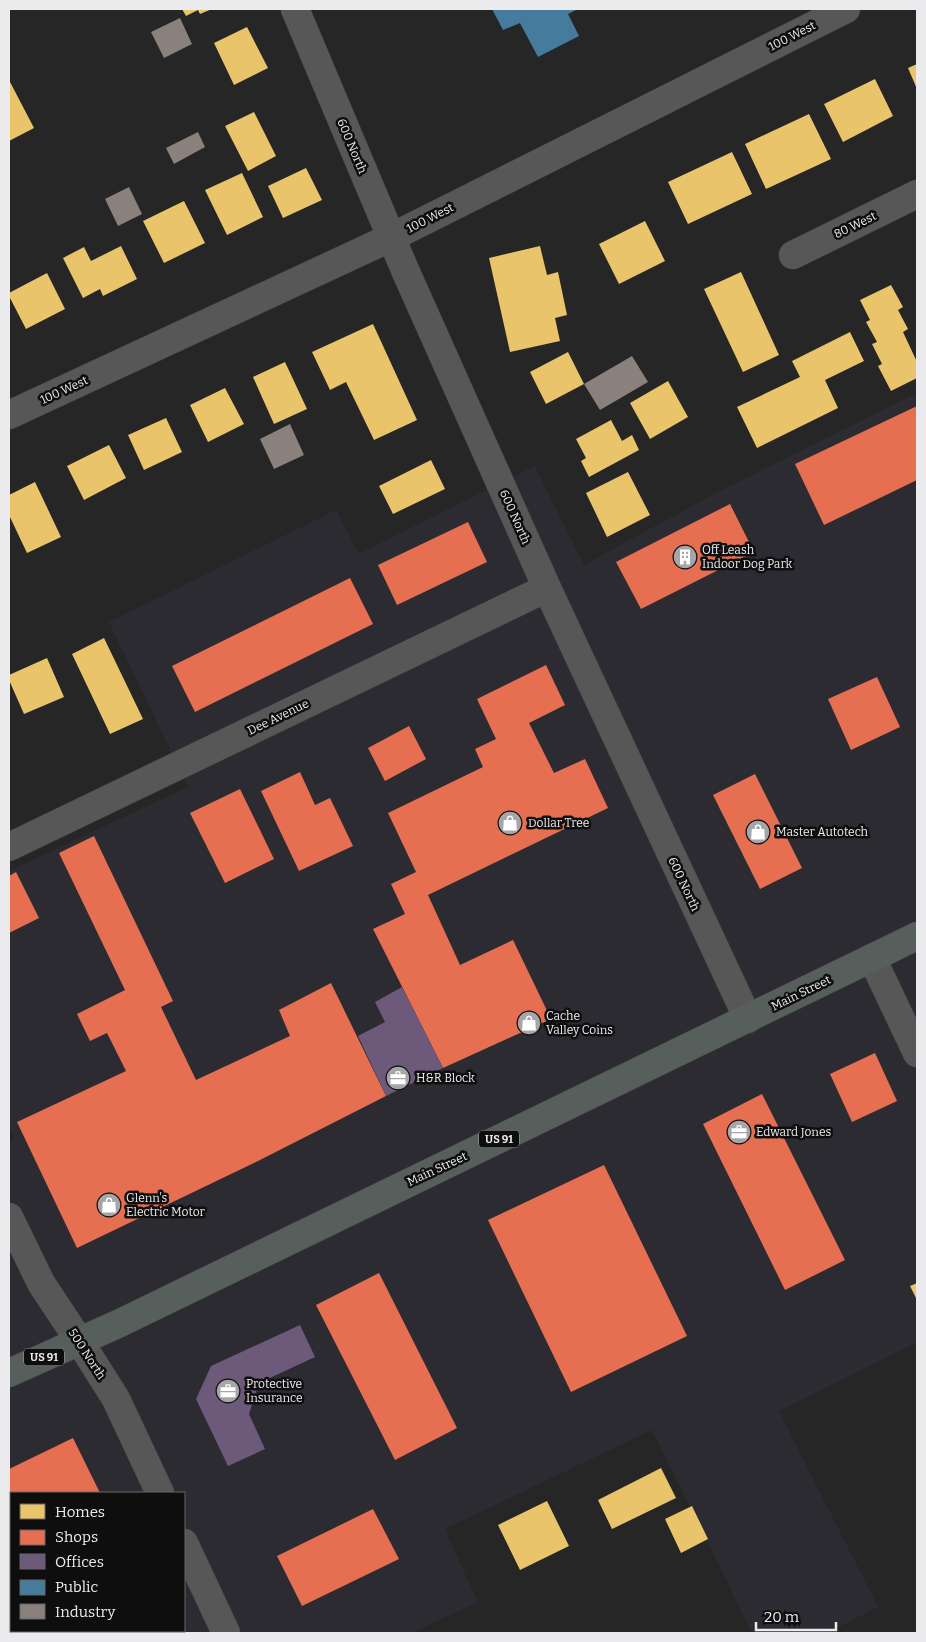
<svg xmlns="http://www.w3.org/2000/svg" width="926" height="1642" font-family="Bitter,serif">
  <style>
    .built { fill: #2d2b32; fill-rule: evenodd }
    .homes { fill: #e9c46a }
    .shops { fill: #e76f51 }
    .offices { fill: #6d597a }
    .public { fill: #457b9d }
    .industry { fill: #8a817c }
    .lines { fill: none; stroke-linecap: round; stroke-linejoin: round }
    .service-casing { stroke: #434343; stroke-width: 18 }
    .minor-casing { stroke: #434343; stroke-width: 29 }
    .tertiary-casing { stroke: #434343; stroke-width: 29 }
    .primary-casing { stroke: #434343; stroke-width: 29 }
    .service { stroke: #575758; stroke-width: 16 }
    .minor { stroke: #575758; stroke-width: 28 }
    .tertiary { stroke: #575758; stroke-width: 28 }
    .primary { stroke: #575f5c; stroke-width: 28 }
    .labels { text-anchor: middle; stroke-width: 5; stroke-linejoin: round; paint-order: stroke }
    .shield { fill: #0e0e0f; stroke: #a9a8aa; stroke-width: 1 }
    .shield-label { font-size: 11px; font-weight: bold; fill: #ebeaec }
    .street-label { font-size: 12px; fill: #ebeaec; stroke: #0e0e0f }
    .poi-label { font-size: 12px; fill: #ebeaec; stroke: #0e0e0f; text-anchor: start }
  </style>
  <rect width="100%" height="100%" fill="#262626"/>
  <!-- built -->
  <path class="built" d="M917,393V1342L779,1411L878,1607L827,1633H752L652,1430L445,1529L478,1602L412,1633H9V1142L14,1139L9,1127V871L188,787L109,622L336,510L359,554L535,466L584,565L712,495ZM11,1493H184V1631H11Z"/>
  <!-- homes -->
  <path class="homes" d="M182,9H212L200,14L198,10L186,16Z
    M247,27L268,68L234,85L214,43Z
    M917,64V89L908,68Z
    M875,79L893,116L843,142L824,104Z
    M9,80L34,128L9,141Z
    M254,112L276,156L248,171L225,126Z
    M809,114L831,159L766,189L745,144Z
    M732,152L752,194L688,224L668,182Z
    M306,168L322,200L283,218L268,186Z
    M242,173L263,217L227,235L205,190Z
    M184,201L205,243L164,263L143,221Z
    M645,221L665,261L619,284L599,244Z
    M121,246L137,279L103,296L100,289L83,298L63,258L84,247L91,261Z
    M540,246L547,275L558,272L567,315L555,318L560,341L510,352L489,258Z
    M741,272L779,355L743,372L704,289Z
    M47,273L65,309L26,329L9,296V293Z
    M891,285L903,307L898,310L908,329L903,332L917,362V378L891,391L878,366L882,364L872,344L877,342L866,322L870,320L860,300Z
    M373,324L417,420L374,440L346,382L330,390L312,352Z
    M850,332L864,361L825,380L838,408L757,448L737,407L800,377L792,361Z
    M568,352L584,384L546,404L530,372Z
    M285,362L307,409L274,424L253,377Z
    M668,381L688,417L650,439L630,403Z
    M225,388L244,424L208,442L190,405Z
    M166,418L182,452L144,470L128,435Z
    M611,420L622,441L632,435L639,450L589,477L581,461L586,458L576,439Z
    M109,445L126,478L84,500L67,466Z
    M431,460L445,489L393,514L379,486Z
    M628,472L650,515L607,537L586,493Z
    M35,482L61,537L27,553L9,515V495Z
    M104,638L143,719L110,734L72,654Z
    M47,658L64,697L24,714L9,680V675Z
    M917,1283V1300L910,1286Z
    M661,1468L676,1498L612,1529L598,1500Z
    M547,1501L569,1546L520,1570L498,1525Z
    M692,1506L708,1539L681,1553L665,1519Z"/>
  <!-- shops -->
  <path class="shops" d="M917,406V480L824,525L795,464Z
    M730,504L754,552L641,609L616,562Z
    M468,522L487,562L397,605L378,565Z
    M350,578L373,624L195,712L172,666Z
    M546,665L565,705L529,723L554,773L585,759L608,808L428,895L460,965L513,940L551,1019L443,1068L373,929L405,914L391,884L416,872L388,813L483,767L475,749L496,739L477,699Z
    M877,677L900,727L851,750L828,699Z
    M409,726L426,759L385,781L368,748Z
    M300,772L315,805L330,798L353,846L299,871L261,791Z
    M755,774L802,868L760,889L713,795Z
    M240,789L274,859L225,883L190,813Z
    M94,836L173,1001L161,1007L196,1080L290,1036L279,1010L331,983L386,1096L258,1161L77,1248L17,1122L126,1071L107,1033L90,1041L77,1014L125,990L59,853Z
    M16,872L39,918L9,933V876Z
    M875,1053L897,1101L852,1122L830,1074Z
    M762,1094L845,1260L785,1290L703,1124Z
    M604,1165L687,1336L571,1392L488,1220Z
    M379,1273L457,1428L395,1460L316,1305Z
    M73,1438L100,1493H11V1555L9,1556V1469Z
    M373,1509L399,1559L302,1606L277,1556Z"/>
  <!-- offices -->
  <path class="offices" d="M402,987L443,1068L386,1096L358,1036L385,1022L375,1002Z
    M300,1325L315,1357L259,1383L249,1414L265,1449L228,1466L196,1399L211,1366Z"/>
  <!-- public -->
  <path class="public" d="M492,9H578L568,14L579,36L538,57L520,23L503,30Z"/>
  <!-- industry -->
  <path class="industry" d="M180,18L192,44L164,58L151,32Z
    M198,132L205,147L174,164L166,148Z
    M129,187L142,214L118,226L105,199Z
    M632,356L648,382L600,410L584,384Z
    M290,424L304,455L274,469L260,439Z"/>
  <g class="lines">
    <!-- service casing -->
    <g class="service-casing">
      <path id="service" d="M9,1630L10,1608"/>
    </g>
    <!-- minor casing -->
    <g class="minor-casing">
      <path id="minor" d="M295,9L405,270L547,588L748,1019
        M793,255L917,194
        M9,847L547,588
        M872,958L917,1053
        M9,1217L41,1283L80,1342"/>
    </g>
    <!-- tertiary casing -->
    <g class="tertiary-casing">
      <path id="tertiary" d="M9,415L390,238L846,9
        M80,1342L116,1399L160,1493
        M184,1543L226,1633"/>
    </g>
    <!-- primary casing -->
    <g class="primary-casing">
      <path id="primary" d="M9,1373L120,1323L917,936"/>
    </g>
    <!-- service -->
    <use href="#service" class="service"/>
    <!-- minor -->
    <use href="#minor" class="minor"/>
    <!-- tertiary -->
    <use href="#tertiary" class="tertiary"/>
    <!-- primary -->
    <use href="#primary" class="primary"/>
  </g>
  <!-- icons -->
  <defs>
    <g id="building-disc" transform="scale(1.25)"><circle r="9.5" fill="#a6a5a7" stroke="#0e0e0f"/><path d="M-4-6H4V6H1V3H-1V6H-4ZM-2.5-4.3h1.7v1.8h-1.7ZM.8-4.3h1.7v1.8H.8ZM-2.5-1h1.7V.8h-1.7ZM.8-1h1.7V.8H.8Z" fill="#fff"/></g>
    <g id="shop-disc" transform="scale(1.25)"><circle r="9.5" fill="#a6a5a7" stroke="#0e0e0f"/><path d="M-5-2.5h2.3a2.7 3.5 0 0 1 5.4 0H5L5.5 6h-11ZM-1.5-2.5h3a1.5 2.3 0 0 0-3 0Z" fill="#fff"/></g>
    <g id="office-disc" transform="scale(1.25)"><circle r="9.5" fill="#a6a5a7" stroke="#0e0e0f"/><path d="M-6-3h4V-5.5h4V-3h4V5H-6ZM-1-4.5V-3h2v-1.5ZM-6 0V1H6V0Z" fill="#fff"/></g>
  </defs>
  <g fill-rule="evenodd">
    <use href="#building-disc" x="685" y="557"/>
    <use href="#shop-disc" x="510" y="823"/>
    <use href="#shop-disc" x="758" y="832"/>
    <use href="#shop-disc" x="529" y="1023"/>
    <use href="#office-disc" x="398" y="1078"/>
    <use href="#office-disc" x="739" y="1132"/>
    <use href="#shop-disc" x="109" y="1205"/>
    <use href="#office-disc" x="228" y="1391"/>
  </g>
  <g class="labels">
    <!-- shield labels -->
    <g class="shield">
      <rect x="479" y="1130.5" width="40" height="17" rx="4"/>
      <rect x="24" y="1348.5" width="40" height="17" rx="4"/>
    </g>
    <g class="shield-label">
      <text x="499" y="1143">US 91</text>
      <text x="44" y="1361">US 91</text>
    </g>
    <!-- street labels -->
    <g class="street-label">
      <text transform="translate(792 36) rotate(-27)" y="4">100 West</text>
      <text transform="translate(352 146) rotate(67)" y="4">600 North</text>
      <text transform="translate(430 218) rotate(-27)" y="4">100 West</text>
      <text transform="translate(855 225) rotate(-26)" y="4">80 West</text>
      <text transform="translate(64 390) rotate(-25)" y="4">100 West</text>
      <text transform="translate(515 517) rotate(66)" y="4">600 North</text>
      <text transform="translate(278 717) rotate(-26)" y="4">Dee Avenue</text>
      <text transform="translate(684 884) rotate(65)" y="4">600 North</text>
      <text transform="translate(801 993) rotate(-26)" y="4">Main Street</text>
      <text transform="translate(437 1169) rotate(-25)" y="4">Main Street</text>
      <text transform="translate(87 1354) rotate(57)" y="4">500 North</text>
    </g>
    <!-- poi labels -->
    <g class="poi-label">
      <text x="702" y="554">Off Leash<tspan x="702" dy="14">Indoor Dog Park</tspan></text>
      <text x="528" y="827">Dollar Tree</text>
      <text x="776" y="836">Master Autotech</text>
      <text x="546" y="1020">Cache<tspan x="546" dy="14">Valley Coins</tspan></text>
      <text x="416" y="1082">H&amp;R Block</text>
      <text x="756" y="1136">Edward Jones</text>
      <text x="126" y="1202">Glenn's<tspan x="126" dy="14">Electric Motor</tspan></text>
      <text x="246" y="1388">Protective<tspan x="246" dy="14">Insurance</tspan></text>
    </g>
  </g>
  <!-- border -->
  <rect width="926" height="1642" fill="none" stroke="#ebeaec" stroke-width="20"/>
  <!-- legend -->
  <rect x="10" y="1492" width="175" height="140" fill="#0e0e0f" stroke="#666667"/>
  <rect x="20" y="1504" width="25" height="15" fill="#e9c46a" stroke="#666667"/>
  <text x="55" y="1517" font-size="15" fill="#ebeaec">Homes</text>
  <rect x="20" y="1530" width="25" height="15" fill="#e76f51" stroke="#666667"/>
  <text x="55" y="1542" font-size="15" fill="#ebeaec">Shops</text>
  <rect x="20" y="1554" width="25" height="15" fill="#6d597a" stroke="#666667"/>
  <text x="55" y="1567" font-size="15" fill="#ebeaec">Offices</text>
  <rect x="20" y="1580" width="25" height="15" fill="#457b9d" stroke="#666667"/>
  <text x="55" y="1592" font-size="15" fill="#ebeaec">Public</text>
  <rect x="20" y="1604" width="25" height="15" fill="#8a817c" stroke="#666667"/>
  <text x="55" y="1617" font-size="15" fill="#ebeaec">Industry</text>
  <!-- scale -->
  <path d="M756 1622v8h80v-8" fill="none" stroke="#ebeaec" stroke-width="2.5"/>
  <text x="764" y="1622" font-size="15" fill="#ebeaec" stroke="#0e0e0f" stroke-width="4" paint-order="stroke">20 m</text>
</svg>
